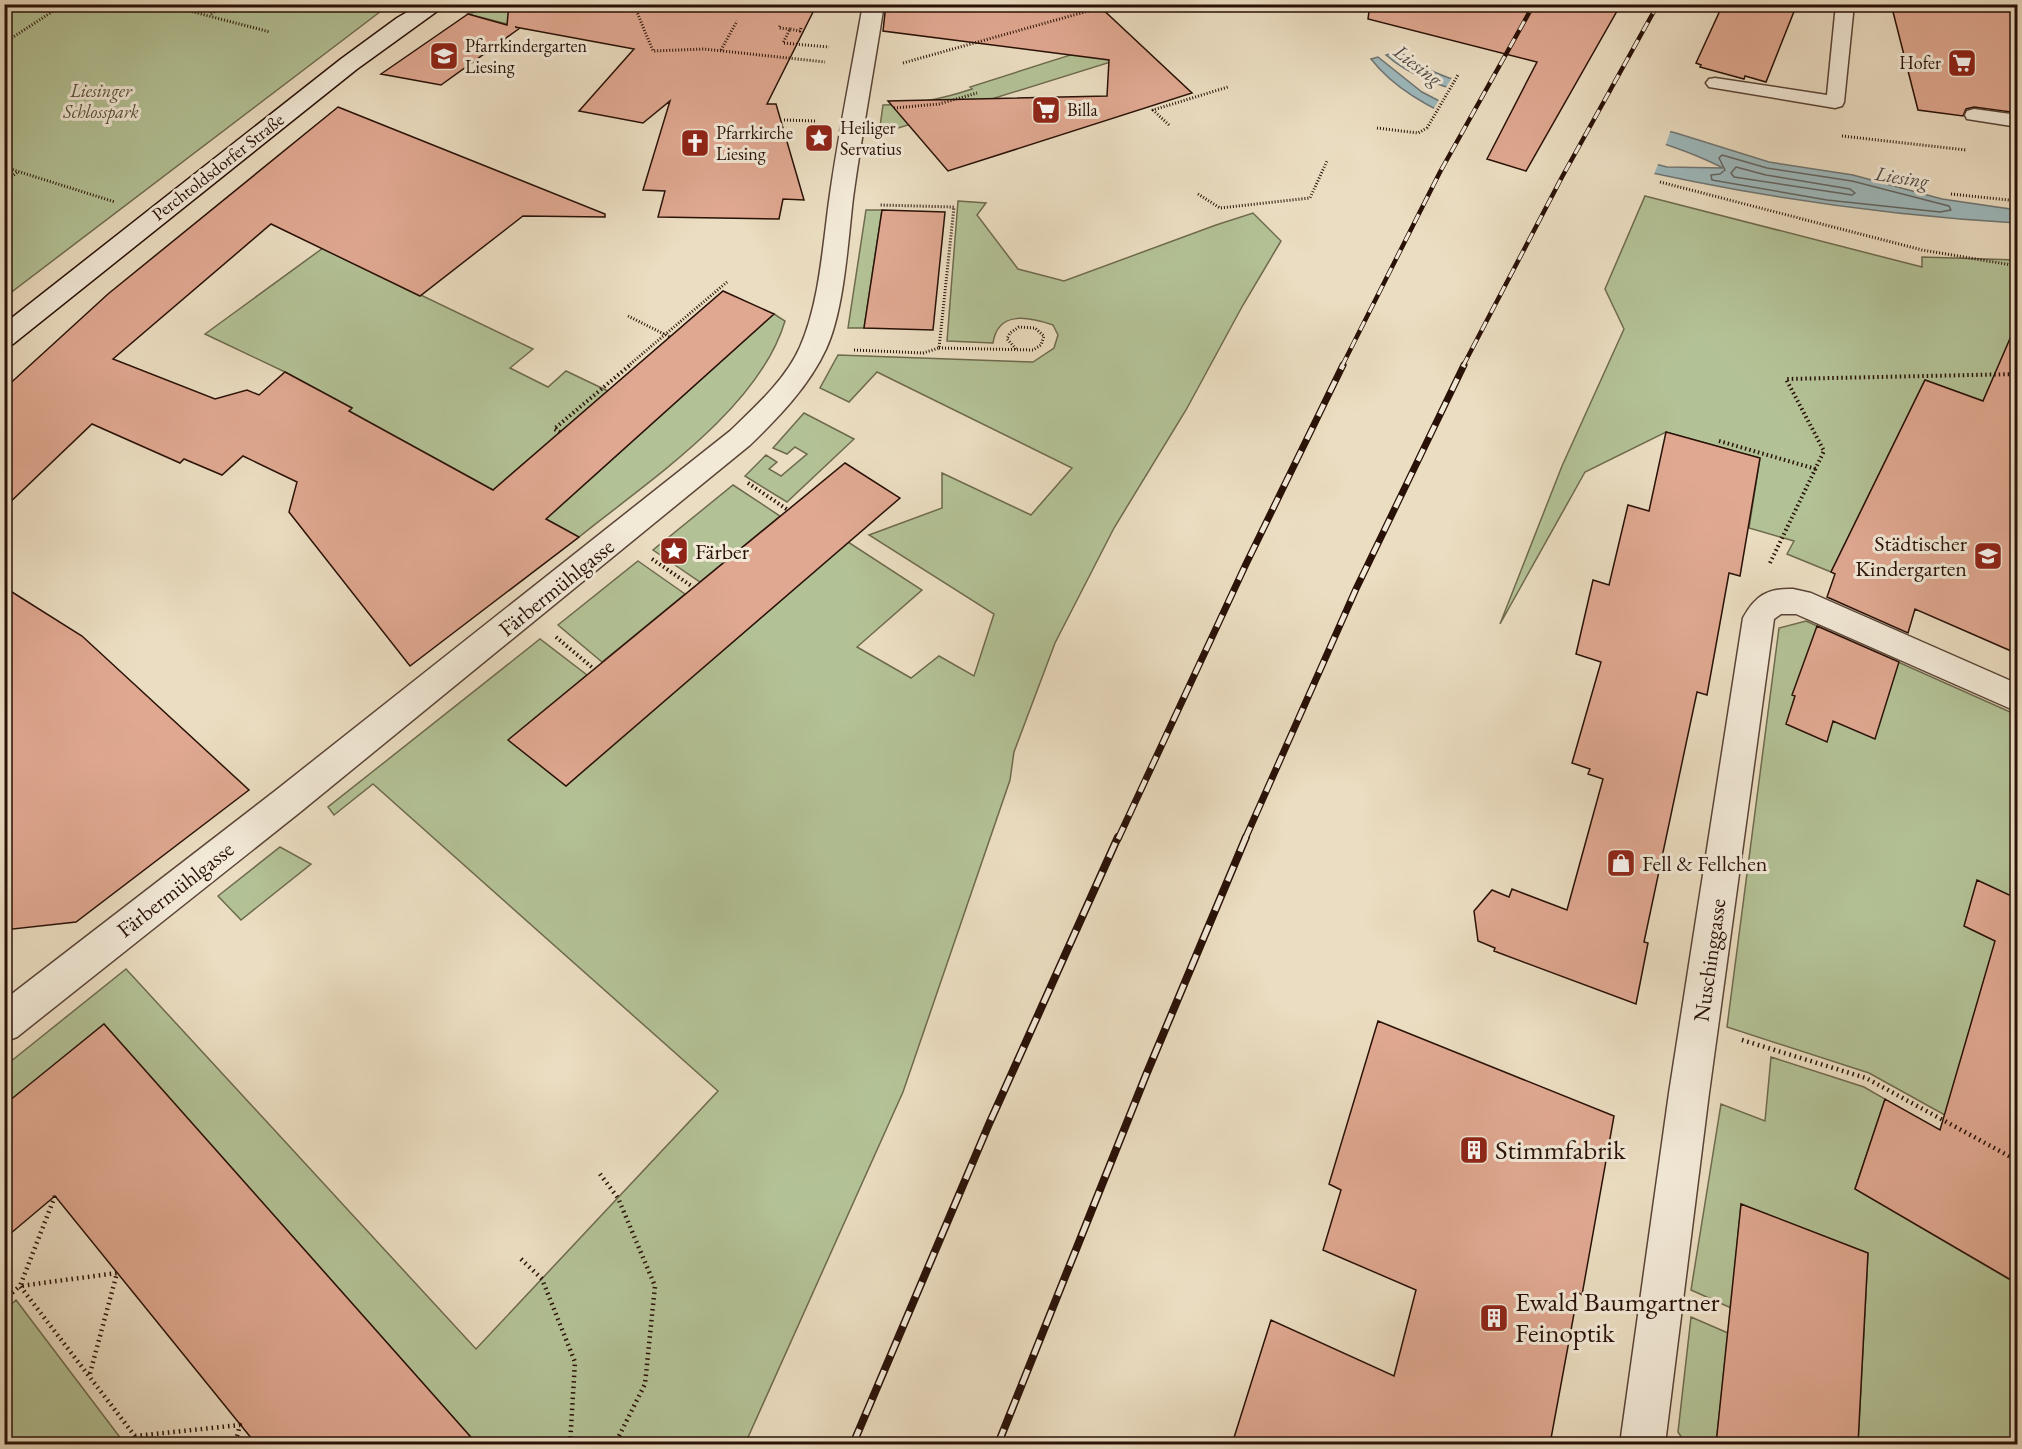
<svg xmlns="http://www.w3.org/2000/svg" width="2022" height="1449" font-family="'EB Garamond',serif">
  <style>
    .green { fill: #b3c296; stroke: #6e6a4e; stroke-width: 1.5 }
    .water { fill: #9db9bd; stroke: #6f7674; stroke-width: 1.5 }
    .pier { fill: #ebddc1 }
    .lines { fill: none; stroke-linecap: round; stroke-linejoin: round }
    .shore { stroke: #636562; stroke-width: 1.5 }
    .building { fill: #e0a891; stroke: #291107; stroke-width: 1.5 }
    .service-casing { stroke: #5a4436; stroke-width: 3 }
    .minor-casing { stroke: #5a4436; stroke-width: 3 }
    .secondary-casing { stroke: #291107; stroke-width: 3 }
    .path-far2 { stroke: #291107; stroke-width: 3; stroke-dasharray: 1 2; stroke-linecap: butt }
    .path-far1 { stroke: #291107; stroke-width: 4; stroke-dasharray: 1.5 3; stroke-linecap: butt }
    .path { stroke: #291107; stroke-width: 4.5; stroke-dasharray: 1.5 4; stroke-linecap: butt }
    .service { fill: #f2e9d7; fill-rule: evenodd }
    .minor { fill: #f2e9d7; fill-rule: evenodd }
    .secondary { fill: #f2e9d7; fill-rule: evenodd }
    .rail-far2-casing { stroke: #291107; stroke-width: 4.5 }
    .rail-far1-casing { stroke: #291107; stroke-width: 7 }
    .rail-casing { stroke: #291107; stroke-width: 8 }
    .rail-far2 { stroke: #f2e9d7; stroke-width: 3; stroke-dasharray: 10; stroke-linecap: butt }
    .rail-far1 { stroke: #f2e9d7; stroke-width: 4.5; stroke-dasharray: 13; stroke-linecap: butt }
    .rail { stroke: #f2e9d7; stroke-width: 5; stroke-dasharray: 16; stroke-linecap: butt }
    .path-bridge { stroke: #291107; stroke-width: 3; stroke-dasharray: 1 2; stroke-linecap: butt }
    .labels { text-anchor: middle; stroke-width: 6; stroke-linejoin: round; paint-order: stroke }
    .far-poi-label { font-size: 18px; fill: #291107; stroke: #f2e9d7; text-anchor: start }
    .far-park-label { font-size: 18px; font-style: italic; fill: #594f39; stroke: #f2e9d7 }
    .far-street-label { font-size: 18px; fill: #291107; stroke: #f2e9d7 }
    .far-water-label { font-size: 20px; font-style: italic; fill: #524c47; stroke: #f2e9d7 }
    .poi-label { font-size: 22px; fill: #291107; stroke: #f2e9d7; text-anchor: start }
    .street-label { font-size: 22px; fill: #291107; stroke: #f2e9d7 }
    .near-poi-label { font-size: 27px; fill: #291107; stroke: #f2e9d7; text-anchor: start }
  </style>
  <rect width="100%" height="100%" fill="#ebddc1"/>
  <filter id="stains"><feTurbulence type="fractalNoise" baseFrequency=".00333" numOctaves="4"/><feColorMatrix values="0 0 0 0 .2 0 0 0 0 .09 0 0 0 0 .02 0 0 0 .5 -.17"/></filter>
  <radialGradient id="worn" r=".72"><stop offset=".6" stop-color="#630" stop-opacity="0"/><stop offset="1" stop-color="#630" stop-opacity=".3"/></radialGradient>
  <!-- green -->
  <path class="green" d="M5,4H389V5L5,297Z
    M496,5H537L536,18L526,29L468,14Z
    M1130,36L1146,51L879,134L883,105C915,105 942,99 972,89L970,87Z
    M1645,196L1922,267V257L2017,260V384L1990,385L1983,401L1925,380L1831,572L1787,554L1794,541L1749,528L1760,458L1666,432L1585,472L1500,624L1562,466L1624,329L1605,289Z
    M958,201L986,203L977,215L1018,269L1064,281L1216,225L1253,213L1281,241L1243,305L1186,410L1114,528L1055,643L1014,752L1010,780L903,1092L745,1444H477L104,1024L5,1105V1066L126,969L476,1349L718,1091L373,784L334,815L328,807L540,639L587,675L509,740L566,786L848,542L922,590L857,647L911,678L939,656L974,676L994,614L869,535L942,508V473L1031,515L1072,468L877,372L849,402L820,388L838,355L1033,362L1054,348L1058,335L1053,325C1029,317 998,310 993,343L947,341Z
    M866,210H882L864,328H848Z
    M323,248L533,349L510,368L548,387L566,371L608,391L493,490L349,411L352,408L285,372L205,334Z
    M774,314L785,321C759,409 647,482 579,537L546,519Z
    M804,413L854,439L787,502L745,476L766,455L777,462L769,469L781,476L807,454L795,447L787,454L773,448Z
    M733,485L780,516L700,582L653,550Z
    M638,561L685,594L602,662L558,625Z
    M1806,621L2017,715V1155L1869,1073L1727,1027L1779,628Z
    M280,847L311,864L241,920L218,896Z
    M1771,1057L1864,1087L1885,1099L1855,1189L2017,1284V1444H1858L1868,1253L1741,1204L1731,1308L1691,1290L1721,1104L1765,1121Z
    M16,1300L125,1444H5V1310Z
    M1691,1317L1728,1333L1717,1437L1735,1444H1686L1678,1432Z"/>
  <!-- water -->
  <path class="water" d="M1400,51L1417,65L1449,78L1676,133L1769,162L1853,175L1942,199L2017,210V223C1878,215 1744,195 1608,163C1533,146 1420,122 1371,59L1378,57L1422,92L1447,105L1482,120L1667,167L1723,168C1659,135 1575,121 1504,103C1464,92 1417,83 1386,55Z"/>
  <!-- pier -->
  <path class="pier" d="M1453,76L1497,86L1671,129L1665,147L1627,138L1445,89Z
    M1440,98L1504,124L1659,162L1653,177L1540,150L1475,129L1433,110Z"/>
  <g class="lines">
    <!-- shore -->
    <path class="shore" d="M1722,155L1767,168L1852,181L1949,206L1951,210L1940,212L1827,200L1712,180L1711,175L1720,174L1725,170L1719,158Z
      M1736,167L1766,175L1850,189L1855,193L1852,195L1734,177L1731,173Z"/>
  </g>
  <!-- building -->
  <path class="building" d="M509,4H817L767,104H776L804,200L783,199L779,219L658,217L665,191L643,190L670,101L643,123L579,111L634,49L515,27L520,28L441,85L381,74L468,14L507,25Z
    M886,4H1097L1192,93L948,171L888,101L1107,96L1109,60L883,31Z
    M1370,4H1621L1526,171L1487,159L1537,62L1368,19Z
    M1723,4H1797L1766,82L1745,76L1744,79L1700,67L1701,65L1696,63Z
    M1891,4H2009L2018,27V113L1974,107L1966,109L1963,116L1918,110Z
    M338,107L605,214V217L523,216L420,296L271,224L113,359L215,399L247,390L259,395L285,372L352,408L349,411L493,490L723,291L774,314L546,519L579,537L410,666L289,512L297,482L243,456L222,475L184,459L180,463L92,424L4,508V389L108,294Z
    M882,210L945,212L933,330L864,328Z
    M2018,320V654L1915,609L1908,633L1827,597L1835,574L1831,572L1925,380L1983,401Z
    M1666,432L1760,458L1740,576L1729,573L1707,695L1697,692L1644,942L1648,943L1636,1004L1494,951L1495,948L1478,941L1474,911L1492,890L1509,897L1512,889L1567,910L1603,779L1588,774L1590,769L1572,763L1601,662L1576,654L1593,580L1609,585L1628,505L1649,511Z
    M845,463L900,498L566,786L508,740Z
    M4,587L82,636L249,790L76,922L4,930Z
    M1817,626L1899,662L1875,739L1833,721L1827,742L1786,724L1795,696L1792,695Z
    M1977,880L2018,899V1284L1855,1189L1885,1099L1940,1130L1995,941L1964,926Z
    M1378,1021L1614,1116L1582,1295L1578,1292L1550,1444H1232L1271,1320L1394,1376L1416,1290L1323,1250L1341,1190L1329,1184Z
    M104,1024L477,1444H256L55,1196L4,1239V1105Z
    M1741,1204L1868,1253L1858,1444H1716Z"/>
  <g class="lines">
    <!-- service casing -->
    <g class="service-casing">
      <path id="service" d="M1836,4H1854L1844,102L1842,106L1835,108L1709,87L1706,83L1709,79L1715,78L1827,95Z
        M1974,109L2018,115V127L1967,119L1965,115L1967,111Z"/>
    </g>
    <!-- minor casing -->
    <g class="minor-casing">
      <path id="minor" d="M863,4H884C874,69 862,133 853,198C848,241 844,311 826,349C809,386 779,417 750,445L299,813L17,1037L4,1042V1000L275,791L730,431C755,407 786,379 800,347C820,302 823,242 830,194C839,131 852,68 863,4Z
        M1793,589L1811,593L2018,684V712L1796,614H1781L1774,619L1709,1093L1665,1444H1620L1669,1093L1743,618C1755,596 1767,588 1793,589Z"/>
    </g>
    <!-- secondary casing -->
    <g class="secondary-casing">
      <path id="secondary" d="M421,4H447L357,69L13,344L4,347V324L341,59L397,18Z"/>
    </g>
    <!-- path-far2 -->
    <path class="path-far2" d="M163,4L270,32
      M634,5L653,51L704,49L825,62
      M211,14L225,4
      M780,26L779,28L790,29
      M801,28L800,31L790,29L783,43L829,47
      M4,43L64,4
      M721,50L737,21
      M903,63L1113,4
      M894,108L939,104L977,93
      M784,120L815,121
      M1169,125L1153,110L1228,87
      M1377,128L1418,133L1427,128
      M1842,136L1966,150
      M4,167L115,202
      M4,182L18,172
      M1660,182L1922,250L2018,266
      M1198,194L1220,208L1310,198L1327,161
      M1951,194L2018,201
      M628,316L670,337
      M939,348L1033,350L1041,345L1044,336L1035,328L1019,327L1010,333L1007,339L1016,349
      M854,350L923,353L939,348L954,207L880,205
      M628,366L727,282"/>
    <!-- path-far1 -->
    <path class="path-far1" d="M560,432L554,429L630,365
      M1719,441L1816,469
      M748,483L788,510
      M652,559L693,587
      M1770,563L1824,451L1786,379L2018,374
      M556,637L594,669"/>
    <!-- path -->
    <path class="path" d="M1742,1040L1866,1078L2018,1161
      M600,1174L618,1198L655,1286L645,1384L615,1444
      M55,1196L20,1286L117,1273L89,1377
      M521,1259L542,1279L575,1362L570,1444
      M4,1300L20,1286L141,1444
      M135,1436L240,1425L235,1444"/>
    <!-- service -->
    <use href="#service" class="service"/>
    <!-- minor -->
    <use href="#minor" class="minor"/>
    <!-- secondary -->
    <use href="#secondary" class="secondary"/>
    <!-- rail-far2 casing -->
    <g class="rail-far2-casing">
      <path id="rail-far2" d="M1342,366L1440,172L1534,4
        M1463,366L1562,177L1658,4"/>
    </g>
    <!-- rail-far1 casing -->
    <g class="rail-far1-casing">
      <path id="rail-far1" d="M1118,839L1246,564L1343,365
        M1245,839L1356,589L1464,365"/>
    </g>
    <!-- rail casing -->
    <g class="rail-casing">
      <path id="rail" d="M853,1444L989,1124L1118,837
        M998,1444L1146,1075L1246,837"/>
    </g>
    <!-- rail-far2 -->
    <use href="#rail-far2" class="rail-far2"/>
    <!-- rail-far1 -->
    <use href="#rail-far1" class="rail-far1"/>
    <!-- rail -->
    <use href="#rail" class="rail"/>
    <!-- path-bridge -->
    <path class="path-bridge" d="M1427,128L1458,75"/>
  </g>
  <!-- icons -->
  <defs>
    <g id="school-square" transform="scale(1.5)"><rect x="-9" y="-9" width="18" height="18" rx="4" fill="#8f2418" stroke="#f2e9d7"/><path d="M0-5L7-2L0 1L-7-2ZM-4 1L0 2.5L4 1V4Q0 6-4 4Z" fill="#fff"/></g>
    <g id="supermarket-square" transform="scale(1.5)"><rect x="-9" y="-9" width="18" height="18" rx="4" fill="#8f2418" stroke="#f2e9d7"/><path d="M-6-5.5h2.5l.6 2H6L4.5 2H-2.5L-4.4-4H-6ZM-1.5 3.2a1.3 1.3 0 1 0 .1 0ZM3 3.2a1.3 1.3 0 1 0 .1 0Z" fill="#fff"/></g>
    <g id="sight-square" transform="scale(1.5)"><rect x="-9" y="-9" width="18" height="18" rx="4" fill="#8f2418" stroke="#f2e9d7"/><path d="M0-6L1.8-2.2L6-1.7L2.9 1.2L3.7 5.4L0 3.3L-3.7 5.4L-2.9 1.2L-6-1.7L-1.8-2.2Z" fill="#fff"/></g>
    <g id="church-square" transform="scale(1.5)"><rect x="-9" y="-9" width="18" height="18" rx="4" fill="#8f2418" stroke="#f2e9d7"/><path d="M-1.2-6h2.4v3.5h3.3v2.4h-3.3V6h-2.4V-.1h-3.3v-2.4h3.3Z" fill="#fff"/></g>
    <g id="shop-square" transform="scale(1.5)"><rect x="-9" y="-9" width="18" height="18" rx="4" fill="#8f2418" stroke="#f2e9d7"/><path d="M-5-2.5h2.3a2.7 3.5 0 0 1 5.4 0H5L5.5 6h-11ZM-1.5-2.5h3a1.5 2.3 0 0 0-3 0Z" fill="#fff"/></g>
    <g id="building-square" transform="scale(1.5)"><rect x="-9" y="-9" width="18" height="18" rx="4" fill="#8f2418" stroke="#f2e9d7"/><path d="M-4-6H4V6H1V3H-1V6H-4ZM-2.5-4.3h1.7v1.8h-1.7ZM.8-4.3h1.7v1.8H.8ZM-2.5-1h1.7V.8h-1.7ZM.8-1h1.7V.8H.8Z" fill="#fff"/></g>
  </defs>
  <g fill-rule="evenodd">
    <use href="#school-square" x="444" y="56"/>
    <use href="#supermarket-square" x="1962" y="63"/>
    <use href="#supermarket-square" x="1046" y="110"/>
    <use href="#sight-square" x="819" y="138"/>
    <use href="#church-square" x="695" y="143"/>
    <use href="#sight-square" x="674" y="551"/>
    <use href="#school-square" x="1988" y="556"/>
    <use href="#shop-square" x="1621" y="863"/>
    <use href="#building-square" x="1474" y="1150"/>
    <use href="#building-square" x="1494" y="1318"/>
  </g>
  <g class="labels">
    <!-- far-poi labels -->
    <g class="far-poi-label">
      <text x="465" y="52">Pfarrkindergarten<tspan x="465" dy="21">Liesing</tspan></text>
      <text x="1941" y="69" text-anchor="end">Hofer</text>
      <text x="1067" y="116">Billa</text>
      <text x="840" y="134">Heiliger<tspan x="840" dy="21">Servatius</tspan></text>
      <text x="716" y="139">Pfarrkirche<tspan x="716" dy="21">Liesing</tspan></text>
    </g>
    <!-- far-park labels -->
    <g class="far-park-label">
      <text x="101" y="97">Liesinger<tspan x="101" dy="21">Schlosspark</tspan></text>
    </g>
    <!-- far-street labels -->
    <g class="far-street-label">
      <text transform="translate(218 167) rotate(-38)" y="6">Perchtoldsdorfer Straße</text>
    </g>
    <!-- far-water labels -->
    <g class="far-water-label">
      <text transform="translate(1418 65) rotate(37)" y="7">Liesing</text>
      <text transform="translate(1902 177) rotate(9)" y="7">Liesing</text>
    </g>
    <!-- poi labels -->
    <g class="poi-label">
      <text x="1967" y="551" text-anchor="end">Städtischer<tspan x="1967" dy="25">Kindergarten</tspan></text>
      <text x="695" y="559">Färber</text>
      <text x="1642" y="871">Fell &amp; Fellchen</text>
    </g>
    <!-- street labels -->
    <g class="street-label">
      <text transform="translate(556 587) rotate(-39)" y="8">Färbermühlgasse</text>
      <text transform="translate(175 889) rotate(-38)" y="8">Färbermühlgasse</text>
      <text transform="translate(1709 960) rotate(-82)" y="8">Nuschinggasse</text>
    </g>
    <!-- near-poi labels -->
    <g class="near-poi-label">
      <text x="1495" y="1159">Stimmfabrik</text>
      <text x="1515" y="1311">Ewald Baumgartner<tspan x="1515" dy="31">Feinoptik</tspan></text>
    </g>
  </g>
  <!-- margin -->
  <rect width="2022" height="1449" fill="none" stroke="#ebddc1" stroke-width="24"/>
  <rect x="6" y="6" width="2010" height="1437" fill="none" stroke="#291107" stroke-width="3"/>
  <rect x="12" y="12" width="1998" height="1425" fill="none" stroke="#291107" stroke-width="1.5"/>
  <rect width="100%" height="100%" filter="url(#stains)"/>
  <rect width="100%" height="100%" fill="url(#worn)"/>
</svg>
